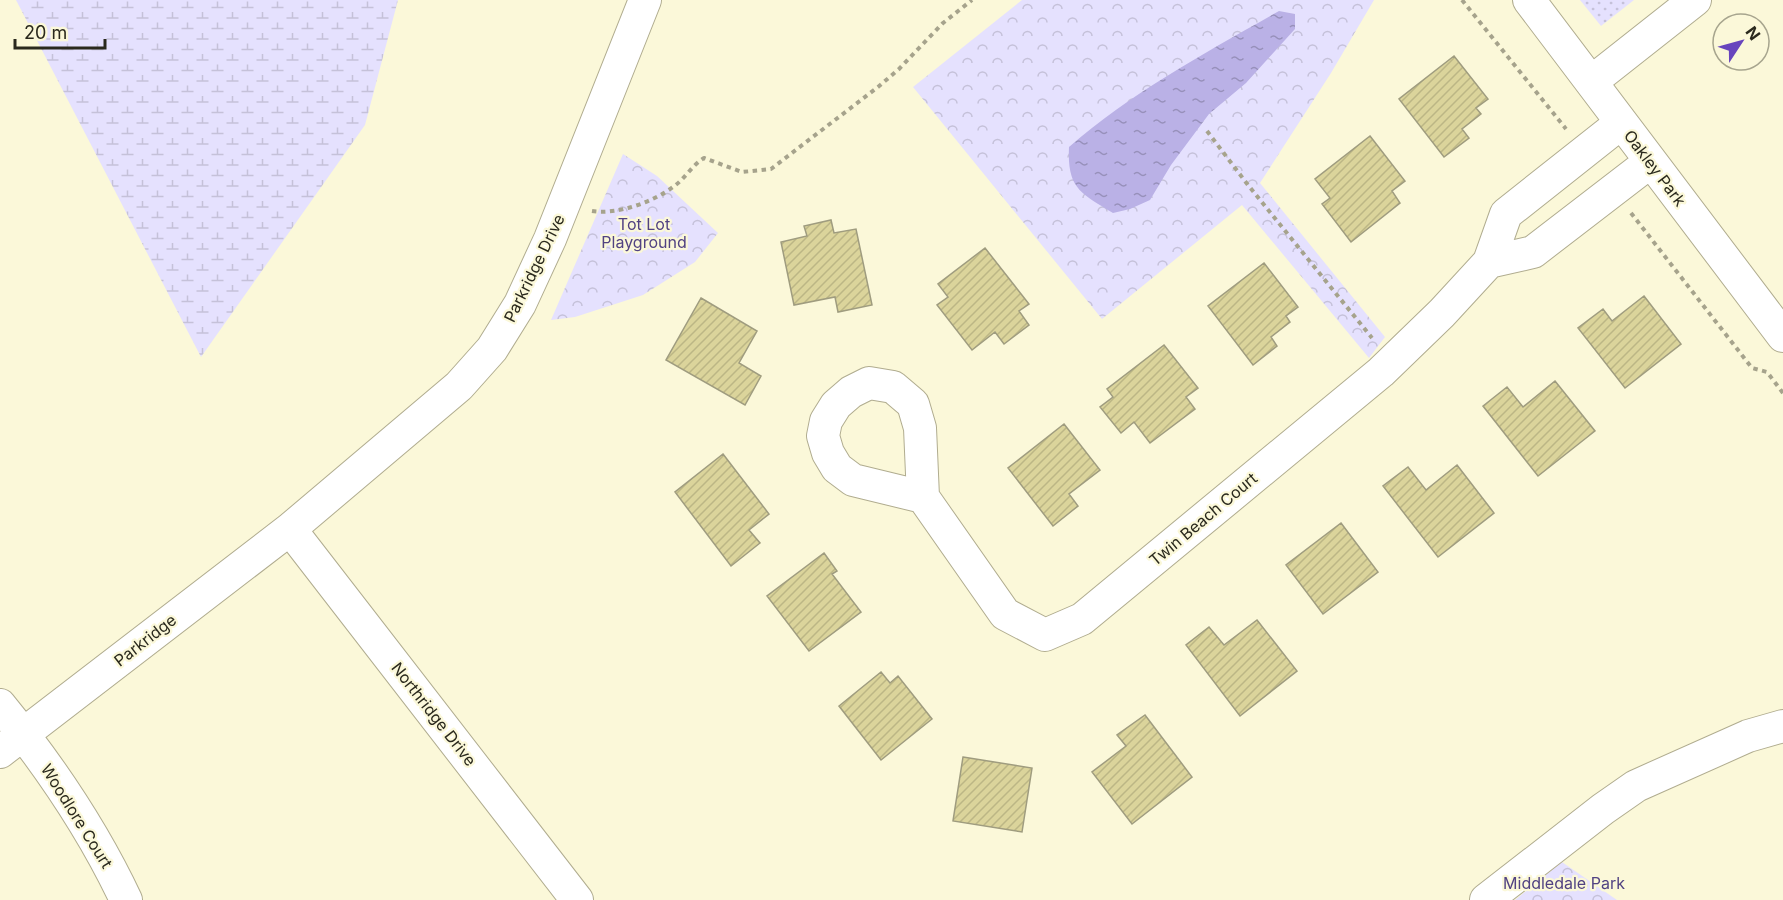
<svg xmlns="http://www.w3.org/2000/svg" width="1783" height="900" font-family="Inter,sans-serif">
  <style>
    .grass { fill: url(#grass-dots) }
    .wetland { fill: url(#wetland-marsh) }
    .park { fill: url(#park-crowns) }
    .water { fill: url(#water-ripples) }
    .building { fill: url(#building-hatch); stroke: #9f9c7f; stroke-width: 1.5 }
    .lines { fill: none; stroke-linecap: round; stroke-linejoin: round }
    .street-casing { stroke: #b0ac8f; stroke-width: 34 }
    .path { stroke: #a6a38c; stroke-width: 4; stroke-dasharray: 4.5 4.5; stroke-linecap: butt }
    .street { stroke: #fff; stroke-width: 32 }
    .labels { text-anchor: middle; stroke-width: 4.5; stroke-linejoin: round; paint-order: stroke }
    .street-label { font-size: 16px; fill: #2a291d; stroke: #fbf8d9 }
    .park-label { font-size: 16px; fill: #514282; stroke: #fbf8d9 }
  </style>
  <defs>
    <pattern id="grass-dots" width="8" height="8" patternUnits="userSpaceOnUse" patternTransform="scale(1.5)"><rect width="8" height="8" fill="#e5e1fe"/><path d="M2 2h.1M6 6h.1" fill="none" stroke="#c5c1d9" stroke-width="1.8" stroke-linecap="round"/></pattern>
    <pattern id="wetland-marsh" width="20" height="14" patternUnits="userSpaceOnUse" patternTransform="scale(1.5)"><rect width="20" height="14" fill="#e5e1fe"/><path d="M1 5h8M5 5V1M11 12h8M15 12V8" fill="none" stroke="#c5c1d9"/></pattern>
    <pattern id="park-crowns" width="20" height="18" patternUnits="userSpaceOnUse" patternTransform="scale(1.5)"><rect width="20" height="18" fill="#e5e1fe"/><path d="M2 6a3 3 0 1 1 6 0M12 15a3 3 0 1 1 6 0" fill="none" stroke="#c5c1d9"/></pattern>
    <pattern id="water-ripples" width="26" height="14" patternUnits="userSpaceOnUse" patternTransform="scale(1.5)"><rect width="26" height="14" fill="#bab1e6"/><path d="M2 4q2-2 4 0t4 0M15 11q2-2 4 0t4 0" fill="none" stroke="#9790ba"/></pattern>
    <pattern id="building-hatch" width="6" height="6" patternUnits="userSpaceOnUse" patternTransform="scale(1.5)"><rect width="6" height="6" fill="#dbd49b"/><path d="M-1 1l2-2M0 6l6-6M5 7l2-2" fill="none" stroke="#bcb685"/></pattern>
  </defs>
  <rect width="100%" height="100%" fill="#fbf8d9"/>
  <!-- grass -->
  <path class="grass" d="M1580,0H1634L1601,26Z"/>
  <!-- wetland -->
  <path class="wetland" d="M16,0H398L365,125L201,357Z"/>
  <!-- park -->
  <path class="park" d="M1022,0H1374L1331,73L1260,183L1385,337L1369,358L1242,205L1102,319L913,87Z
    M623,154L657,176L718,233L695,262L643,295L575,317L551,320Z
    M1562,862L1617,900H1515Z"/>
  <!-- water -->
  <path class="water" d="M1279,11L1295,14V29L1246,83L1209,114L1171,165L1150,200L1130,209L1113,213C1081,193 1067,189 1069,147C1132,92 1207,52 1279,11Z"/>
  <!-- building -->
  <path class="building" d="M1454,56L1488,99L1476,108L1481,114L1462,129L1469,138L1444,157L1399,99Z
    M1370,136L1405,181L1392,191L1400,203L1351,242L1322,204L1330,198L1315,179Z
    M831,220L834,233L856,229L872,305L838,312L835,297L794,305L781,242L807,236L804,226Z
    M985,248L1029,304L1019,311L1029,325L1004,344L995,332L972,350L937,305L948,297L938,284Z
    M1264,263L1298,307L1286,316L1290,322L1271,337L1277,346L1253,365L1208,306Z
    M1644,296L1681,344L1625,388L1578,328L1603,309L1612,321Z
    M701,298L757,331L739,363L761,376L745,405L666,360Z
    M1164,345L1198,388L1186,397L1195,409L1150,443L1134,422L1121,433L1100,407L1113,397L1107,389Z
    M1555,381L1595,431L1538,476L1483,406L1507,387L1523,407Z
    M1064,424L1100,470L1069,494L1078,506L1053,526L1008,468Z
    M723,454L769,514L749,530L760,543L731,566L675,492Z
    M1457,465L1494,513L1438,557L1383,486L1408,467L1426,490Z
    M1341,523L1378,572L1323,614L1286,565Z
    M824,553L837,571L832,574L861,612L809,651L767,596Z
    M1257,620L1297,671L1240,716L1186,645L1209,627L1224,645Z
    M881,672L890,683L898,676L932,719L881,760L839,706Z
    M1145,715L1192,777L1132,824L1092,772L1126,746L1117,735Z
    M963,757L1032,768L1022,832L953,821Z"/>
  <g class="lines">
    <!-- street casing -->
    <g class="street-casing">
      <path id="street" d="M1529,0L1783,336
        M1591,82L1695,0
        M1621,123L1506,214L1489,262L1533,252L1650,162
        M923,497L853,480L837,468L828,453L823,436L826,421L836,405L851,392L869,383L893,387L913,404L920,428L923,497L1005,614L1045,635L1082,619L1381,372L1442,313L1489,262
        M290,529L577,900
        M0,705C49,765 93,830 126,900
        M0,752L290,529L459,386L492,349L520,304L550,239L645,0
        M1486,900L1603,809L1636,786L1748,736L1783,726"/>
    </g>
    <!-- path -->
    <path class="path" d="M1462,0L1566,129
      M1207,131L1248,185L1372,338
      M592,211C617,215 653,202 673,187C685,179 692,165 704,158L742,172L771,169L878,87L899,69L943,23L972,0
      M1631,213L1752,368L1767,372L1783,393"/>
    <!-- street -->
    <use href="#street" class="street"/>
  </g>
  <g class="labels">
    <!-- street labels -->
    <g class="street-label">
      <text transform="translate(1655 168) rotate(53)" y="6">Oakley Park</text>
      <text transform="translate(534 268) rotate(-64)" y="6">Parkridge Drive</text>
      <text transform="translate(1203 519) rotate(-40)" y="6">Twin Beach Court</text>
      <text transform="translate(145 640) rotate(-38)" y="6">Parkridge</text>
      <text transform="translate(434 714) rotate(52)" y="6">Northridge Drive</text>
      <text transform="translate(77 816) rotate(58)" y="6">Woodlore Court</text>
    </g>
    <!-- park labels -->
    <g class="park-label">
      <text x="644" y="230">Tot Lot<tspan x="644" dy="18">Playground</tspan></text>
      <text x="1564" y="889">Middledale Park</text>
    </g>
  </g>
  <!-- north arrow -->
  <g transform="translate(1741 42) rotate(54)"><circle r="28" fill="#fbf8d9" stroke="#a7a58e" stroke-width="1.5"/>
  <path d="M0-4.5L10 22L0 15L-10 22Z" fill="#6845bd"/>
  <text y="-9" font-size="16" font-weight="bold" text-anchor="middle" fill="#2a291d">N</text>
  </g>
  <!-- scale -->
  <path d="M15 39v9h90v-9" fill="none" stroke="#2a291d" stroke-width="3"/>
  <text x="24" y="39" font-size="18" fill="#2a291d" stroke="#fbf8d9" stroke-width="4.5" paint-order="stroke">20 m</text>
</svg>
